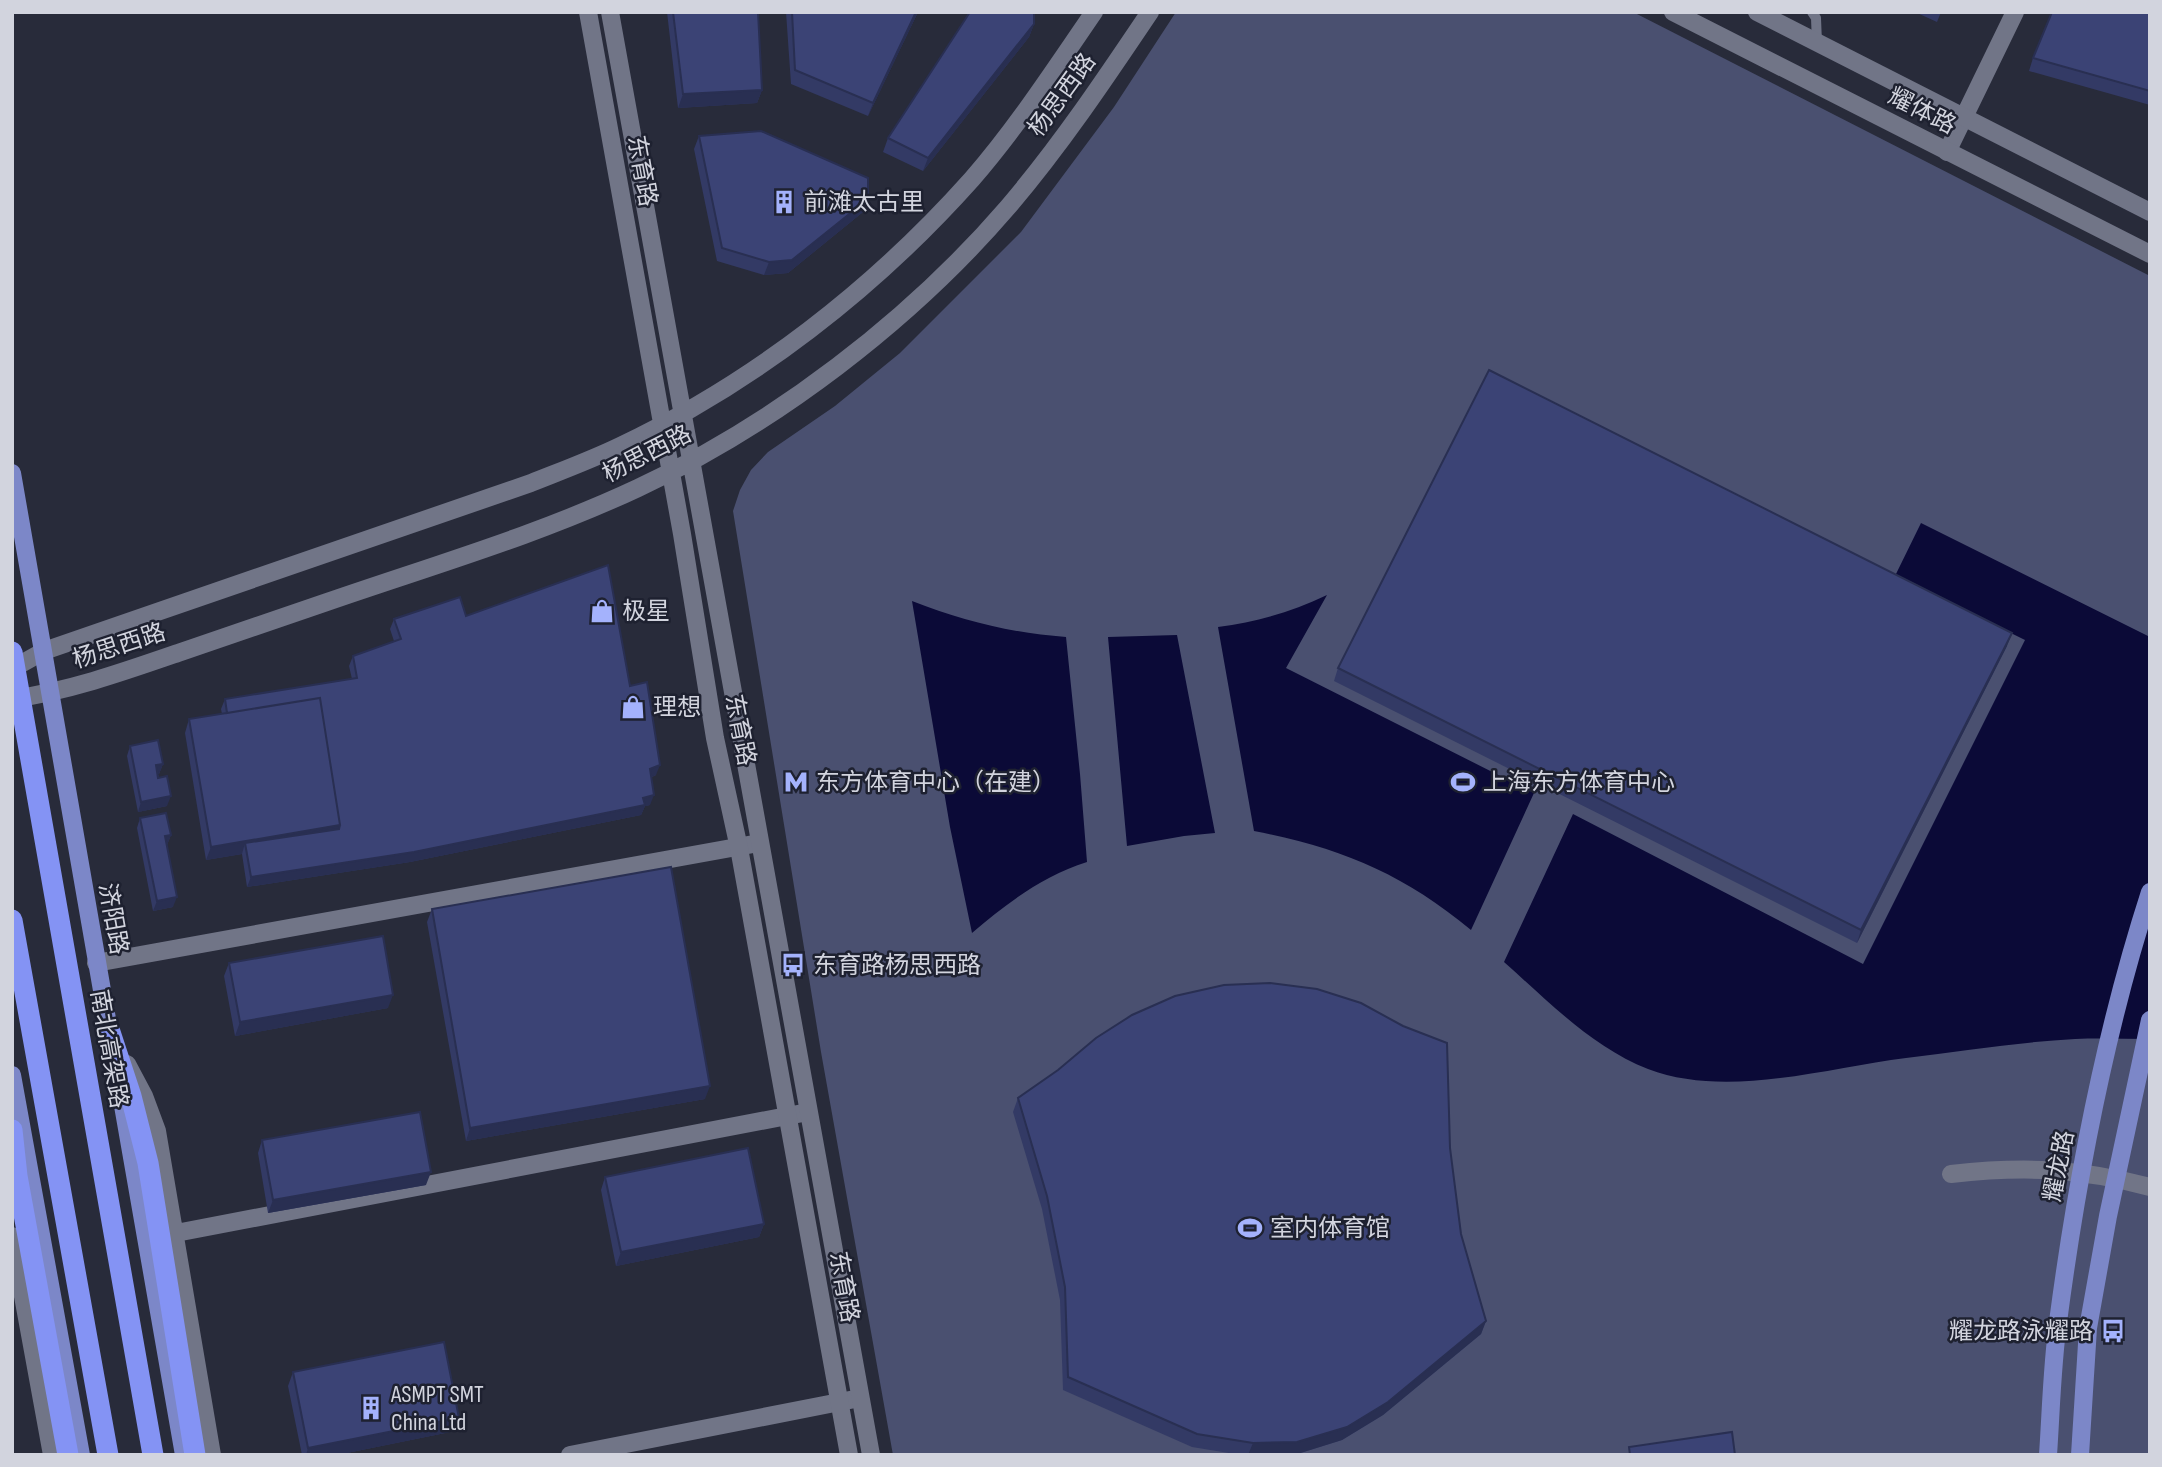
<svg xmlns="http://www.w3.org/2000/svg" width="2162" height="1467" font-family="'Sofia Sans Condensed','Noto Sans SC',sans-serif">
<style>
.pitch{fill:#4a5070}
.water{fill:#0b0a37}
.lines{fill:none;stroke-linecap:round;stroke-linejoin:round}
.lane{stroke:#717587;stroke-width:10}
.street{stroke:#717587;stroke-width:18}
.secondary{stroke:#717587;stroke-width:18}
.primary{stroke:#7c87c8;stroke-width:18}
.highway{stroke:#8493f4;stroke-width:21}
.wall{fill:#333a65}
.shaded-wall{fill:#292f52}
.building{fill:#3b4375;stroke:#292f52;stroke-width:2}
.labels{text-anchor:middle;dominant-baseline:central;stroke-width:5;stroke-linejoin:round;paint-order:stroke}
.street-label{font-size:24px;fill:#d2d4de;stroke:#1e2130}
.poi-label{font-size:24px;fill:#d2d4de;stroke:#1e2130;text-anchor:start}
</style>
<rect width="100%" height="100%" fill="#282b3a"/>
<!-- pitch -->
<path class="pitch" d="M1176 12H1633L2150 276V1455H893L821 1052 733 511 740 490 751 470 768 452 835 406 900 353 1021 232 1114 107Z"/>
<!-- water -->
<path class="water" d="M1921 523 2150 637V1039C2125 1039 2100 1038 2075 1039 2019 1042 1962 1051 1906 1058 1826 1068 1727 1099 1648 1069 1592 1047 1548 1001 1504 962L1573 814 1863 964 2025 640 1895 576Z
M1327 595 1286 668 1534 793 1471 930C1402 873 1341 848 1254 831L1218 627C1257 622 1291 612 1327 595Z
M912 601C963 621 1012 633 1066 637L1080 774 1087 862C1043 876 1007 903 972 933L950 827Z
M1177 635 1215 833 1184 836 1127 846 1108 637Z"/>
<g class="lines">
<!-- lane -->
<path class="lane" d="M1812 12 1816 18 1817 43"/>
<!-- street -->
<path class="street" d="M1947 152 2015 12
M96 963 759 843
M127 1064 144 1096 157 1131 212 1455
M1951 1174C2023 1166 2079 1168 2150 1187
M176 1233 808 1112
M12 1236 52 1455
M570 1455 860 1398"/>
<!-- secondary -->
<path class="secondary" d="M588 12 682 534 715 738 739 848 849 1455
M610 12 871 1455
M1673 12 2150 254
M1757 12 2150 212
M12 669 44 651 531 483C561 471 591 460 620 446 753 383 874 289 972 179 1017 127 1055 69 1094 12
M12 699C69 691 123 672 178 653 228 636 278 619 327 602 431 566 538 535 638 488 775 424 910 321 1008 207 1060 146 1105 79 1150 12"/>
<!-- primary -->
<path class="primary" d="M12 473 111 1042
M12 1075 81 1455
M122 1100 184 1455
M2048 1455C2051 1411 2052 1366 2058 1322 2077 1177 2105 1031 2150 892
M2080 1455 2088 1328 2108 1216 2150 1020"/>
<!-- highway -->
<path class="highway" d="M12 652 153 1455
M12 920 108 1455
M109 1029 131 1096 148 1163 195 1455
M12 1130 17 1176 68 1455"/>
</g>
<!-- wall -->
<path class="wall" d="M667 12H758L762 90 757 103 678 108Z
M786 12H918L868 116 791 84Z
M1915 12H1941L1937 22Z
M2150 12V105L2029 71 2033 58Z
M1034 24 1029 37 923 171 883 152 888 138Z
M699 136 868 199 863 212 788 273 764 275 717 261 694 149Z
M466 616 630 686 656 775 652 777 650 805 645 806 641 815 410 862 247 887 242 854 206 860 185 733 189 719 222 714 221 709 225 699 352 679 349 666 353 656 394 641 390 629 394 619Z
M2007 646 1857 943 1334 681 1338 668Z
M130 746 163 764 159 774H158L167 806 138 812 127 756Z
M140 818 171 835 167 845 173 907 153 911 137 828Z
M432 909 705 1099 466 1141 427 922Z
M229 963 388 1008 235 1036 224 976Z
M1018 1098 1450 1148 1461 1234 1486 1321 1481 1334 1383 1415 1342 1440 1294 1455H1241L1192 1447 1063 1390 1060 1300 1042 1209 1013 1112Z
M262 1140 426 1185 268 1213 258 1153Z
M605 1177 764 1224 759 1237 616 1266 601 1190Z
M293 1372 459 1418 455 1431 337 1455H302L288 1386Z"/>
<!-- shaded-wall -->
<path class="shaded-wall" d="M916 12H918L868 116 873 103Z
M1034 24 1029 37 923 171 928 158Z
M762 90 757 103 678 108 683 94Z
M868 199 863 212 788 273 764 275 769 262Z
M2012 633 2007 646 1857 943 1861 930Z
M163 764 159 774 153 775 156 765Z
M660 765 656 775 647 779 650 769Z
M654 795 650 805 645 806 641 815 410 862 247 887 251 877Z
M171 796 167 806 138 812 141 802Z
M340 825 336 838 245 843 242 854 206 860 211 847Z
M171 835 167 845 161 846 165 836Z
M177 897 173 907 153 911 157 901Z
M393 995 388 1008 235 1036 240 1022Z
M710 1086 705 1099 466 1141 470 1128Z
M431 1172 426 1185 268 1213 273 1200Z
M764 1224 759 1237 616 1266 621 1252Z
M1486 1321 1481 1334 1383 1415 1342 1440 1294 1455H1248L1253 1443Z
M459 1418 455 1431 337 1455H306L308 1448Z"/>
<!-- building -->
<path class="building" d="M673 12H758L762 90 683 94Z
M792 12H916L873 103 795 70Z
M970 12H1034V24L928 158 888 138Z
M2052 12H2150V91L2033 58Z
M761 131 868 178V199L792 260 769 262 722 248 699 136Z
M1489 370 2012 633 1861 930 1338 668Z
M608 565 630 686 647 682 660 765 650 769 654 795 643 798 645 805 414 852 251 877 245 843 339 829 340 825 320 698 227 713 225 699 357 678 353 656 401 639 394 619 460 597 466 616Z
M320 698 340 825 211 847 189 719Z
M158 740 163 764 156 765 158 778 167 776 171 796 141 802 130 746Z
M166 813 171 835 165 836 177 897 157 901 140 818Z
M671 867 710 1086 470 1128 432 909Z
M383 936 393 995 240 1022 229 963Z
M1270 983 1317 989 1361 1003 1403 1026 1447 1043 1450 1148 1461 1234 1486 1321 1388 1402 1347 1427 1297 1442 1253 1443 1197 1434 1068 1377 1065 1287 1047 1196 1018 1098 1058 1070 1096 1038 1132 1015 1175 996 1224 985Z
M420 1112 431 1172 273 1200 262 1140Z
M748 1148 764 1224 621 1252 605 1177Z
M444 1342 459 1418 308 1448 293 1372Z
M1732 1432 1735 1455H1630L1629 1447Z"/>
<!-- icons -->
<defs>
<g id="building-bare" transform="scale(1.89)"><path d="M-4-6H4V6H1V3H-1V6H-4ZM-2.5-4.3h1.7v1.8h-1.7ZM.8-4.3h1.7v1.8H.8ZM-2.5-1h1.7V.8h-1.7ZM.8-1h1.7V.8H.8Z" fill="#a4b2fc" stroke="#1e2130" stroke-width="2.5" paint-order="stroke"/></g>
<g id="shop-bare" transform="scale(1.89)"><path d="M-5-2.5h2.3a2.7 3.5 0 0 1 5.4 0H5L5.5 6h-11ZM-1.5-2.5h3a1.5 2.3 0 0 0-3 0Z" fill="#a4b2fc" stroke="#1e2130" stroke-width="2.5" paint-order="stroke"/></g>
<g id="metro-bare" transform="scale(1.89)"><path d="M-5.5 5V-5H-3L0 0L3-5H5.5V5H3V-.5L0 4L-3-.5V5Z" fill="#a4b2fc" stroke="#1e2130" stroke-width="2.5" paint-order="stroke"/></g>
<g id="stadium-bare" transform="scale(1.89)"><path d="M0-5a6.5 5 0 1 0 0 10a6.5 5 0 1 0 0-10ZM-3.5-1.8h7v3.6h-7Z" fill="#a4b2fc" stroke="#1e2130" stroke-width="2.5" paint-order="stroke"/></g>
<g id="bus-bare" transform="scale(1.89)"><path d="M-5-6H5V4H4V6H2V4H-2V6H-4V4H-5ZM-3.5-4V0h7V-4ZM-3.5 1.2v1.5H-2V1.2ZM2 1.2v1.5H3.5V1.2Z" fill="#a4b2fc" stroke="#1e2130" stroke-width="2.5" paint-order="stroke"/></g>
</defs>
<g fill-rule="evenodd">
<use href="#building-bare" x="784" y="202"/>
<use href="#shop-bare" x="602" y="611"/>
<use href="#shop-bare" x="633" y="707"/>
<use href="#metro-bare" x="796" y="782"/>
<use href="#stadium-bare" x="1463" y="782"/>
<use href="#bus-bare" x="793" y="965"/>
<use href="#stadium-bare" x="1250" y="1228"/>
<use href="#bus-bare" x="2113" y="1331"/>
<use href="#building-bare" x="371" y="1408"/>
</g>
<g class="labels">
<!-- street labels -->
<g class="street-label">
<text transform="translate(1062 95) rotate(-54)">杨思西路</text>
<text transform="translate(1922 111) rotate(27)">耀体路</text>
<text transform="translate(642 171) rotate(80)">东育路</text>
<text transform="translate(647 454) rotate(-27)">杨思西路</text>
<text transform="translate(119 646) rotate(-18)">杨思西路</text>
<text transform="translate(740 730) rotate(79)">东育路</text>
<text transform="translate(113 919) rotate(80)">济阳路</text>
<text transform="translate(109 1049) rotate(80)">南北高架路</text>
<text transform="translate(2059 1166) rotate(-79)">耀龙路</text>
<text transform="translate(844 1287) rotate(80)">东育路</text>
</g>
<!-- poi labels -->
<g class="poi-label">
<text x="804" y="202">前滩太古里</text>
<text x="622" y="611">极星</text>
<text x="653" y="707">理想</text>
<text x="816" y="782">东方体育中心（在建）</text>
<text x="1483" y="782">上海东方体育中心</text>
<text x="813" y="965">东育路杨思西路</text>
<text x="1270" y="1228">室内体育馆</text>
<text x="2093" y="1331" text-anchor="end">耀龙路泳耀路</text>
<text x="391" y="1394">ASMPT SMT<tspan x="391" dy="28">China Ltd</tspan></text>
</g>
</g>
<!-- border -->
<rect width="2162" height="1467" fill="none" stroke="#d2d4de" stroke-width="28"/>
</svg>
